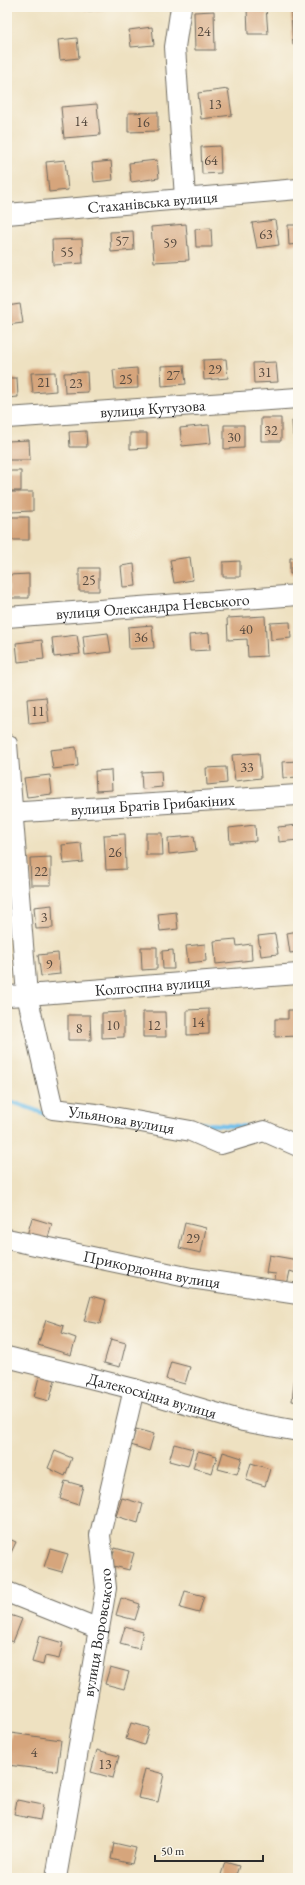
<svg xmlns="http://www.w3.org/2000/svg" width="305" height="1885" font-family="'EB Garamond',serif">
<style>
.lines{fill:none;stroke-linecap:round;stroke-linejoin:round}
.stream{stroke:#71c0ec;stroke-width:4.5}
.building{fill:#d6a57b}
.minor-casing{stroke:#6f6b60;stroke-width:22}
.minor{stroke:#fff;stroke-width:20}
.labels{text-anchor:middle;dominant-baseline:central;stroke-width:3.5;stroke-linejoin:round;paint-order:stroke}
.number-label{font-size:14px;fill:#564a3f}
.street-label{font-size:16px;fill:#2b2b2b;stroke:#fbf7ec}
</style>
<rect width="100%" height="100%" fill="#fbf7ec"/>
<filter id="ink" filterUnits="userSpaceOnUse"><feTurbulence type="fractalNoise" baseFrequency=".025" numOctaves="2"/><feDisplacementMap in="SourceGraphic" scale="8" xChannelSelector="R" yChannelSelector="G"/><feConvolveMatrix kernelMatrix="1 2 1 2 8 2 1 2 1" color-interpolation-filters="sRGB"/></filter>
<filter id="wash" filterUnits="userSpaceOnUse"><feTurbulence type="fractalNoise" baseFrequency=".012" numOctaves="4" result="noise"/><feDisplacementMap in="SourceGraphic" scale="16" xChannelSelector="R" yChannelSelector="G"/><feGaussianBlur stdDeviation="0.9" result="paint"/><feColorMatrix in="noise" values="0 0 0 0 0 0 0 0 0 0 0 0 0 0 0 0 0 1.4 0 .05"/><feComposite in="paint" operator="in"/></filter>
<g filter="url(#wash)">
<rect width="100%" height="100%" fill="#eee1c1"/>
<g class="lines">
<!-- stream -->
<path class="stream" d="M7 1100 51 1116
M193 1123 250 1127"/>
</g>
<g id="blocks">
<!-- building -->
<path class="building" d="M85 7H104V10L85 11Z
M266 7 268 34H248L247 8Z
M214 11 215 50H195L194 12Z
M291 13H298V45H293Z
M152 27 154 45 131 47 129 30Z
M77 38 79 58 60 60 58 40Z
M228 89 232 115 201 119 198 93Z
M97 104 100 135 64 138 61 107Z
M158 112V131L128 132V113Z
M220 146 221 173 202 174 201 147Z
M65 160 68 190 49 192 46 162Z
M157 160 159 178 131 182 129 163Z
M111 161 113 180 94 182 92 163Z
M275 220 279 245 257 248 252 223Z
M186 224 189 260 154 262 151 227Z
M288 225H298V244L289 245Z
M211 228 212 247H196L195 229Z
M133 231 134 250 111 252 110 232Z
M82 239 83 263 53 265 52 240Z
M20 304 23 323 7 325V306Z
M226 359 228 378 204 380 203 360Z
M276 362 278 382 254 383 253 363Z
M184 365 186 384 162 386 161 366Z
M137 368 138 388 115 389 113 370Z
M55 372 56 391 33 393 31 373Z
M87 372 88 392 65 393 64 373Z
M7 378H17L18 397 7 398Z
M261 418H281V441H261Z
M292 421H298V436H293Z
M209 425 211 443 182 446 180 428Z
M224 425H244V448L224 449Z
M86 431 87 447H70L69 432Z
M130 433H147V448L130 449Z
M29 440 30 460H7V441Z
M7 471H21V491H7Z
M10 492H33V511L10 512Z
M9 517H29V540H9Z
M190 557 193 580 174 583 170 560Z
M290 558H298V573L290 574Z
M240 561V577H223V562Z
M134 564 136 586 123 587 121 566Z
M79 568H99V591H79Z
M29 574V598H9V575Z
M265 616 267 656 248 657 247 639 228 640 227 618Z
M290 622 291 638 271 640 270 623Z
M152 625 154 648 129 649 128 627Z
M108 633 111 652 85 655 83 636Z
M209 633 210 650 190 651 189 635Z
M77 635 80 654 54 657 52 638Z
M42 640 44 659 18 662 16 643Z
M46 697 49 722 29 724 27 699Z
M76 747 78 766 53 769 50 750Z
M259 753 261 778 235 781 232 755Z
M298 761V777L283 778 282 762Z
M226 767 227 783 207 785 206 768Z
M111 770 112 790 96 791 95 771Z
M161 771 162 787 142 789 141 772Z
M50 775 52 794 27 797 24 778Z
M255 825 256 841 230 843 229 828Z
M298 825V840L279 842 278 827Z
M146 833H162L163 855H146Z
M125 834 126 869 106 870 104 835Z
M194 836 196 851 169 854 168 838Z
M81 843 83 862 64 864 62 845Z
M51 857V885H31L30 858Z
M52 905 53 928 36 929 34 907Z
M176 912 178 929 160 931 158 914Z
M298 931V952L290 953 287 933Z
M275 934 278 954 261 956 258 936Z
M236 939 237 946 251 944 252 960 216 964 214 941Z
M205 944 206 961 188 963 186 946Z
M141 947H157V969L142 970Z
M173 950 174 969H163L162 951Z
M58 953 60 974 41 976 38 955Z
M209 1009V1034L187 1035V1010Z
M288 1010H298V1036L275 1037V1019H288Z
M124 1012V1037L102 1038V1013Z
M143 1012H165L166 1037H143Z
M68 1015H90L91 1040H68Z
M32 1218 52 1224 47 1241 27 1235Z
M185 1223 206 1228 201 1253 179 1248Z
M269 1255 298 1260 296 1273 290 1271 287 1285 274 1283 276 1274 266 1273Z
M91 1296 106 1300 100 1324 84 1321Z
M46 1320 64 1326 62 1333 76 1338 71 1355 38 1345Z
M111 1339 126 1343 120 1367 104 1363Z
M171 1362 190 1367 185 1384 166 1379Z
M40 1373 56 1377 49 1401 34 1397Z
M295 1375 298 1376V1402L292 1401Z
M7 1397 10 1398 8 1410H7Z
M136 1429 154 1434 149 1451 131 1445Z
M174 1444 193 1449 188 1466 169 1461Z
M55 1451 72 1458 65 1476 48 1468Z
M198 1451 217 1456 212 1473 193 1468Z
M223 1452 242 1458 237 1474 218 1469Z
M251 1463 270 1469 265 1486 246 1480Z
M65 1481 83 1486 78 1505 60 1499Z
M122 1498 143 1504 138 1523 116 1516Z
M7 1538 16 1542 8 1559H7Z
M115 1548 134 1553 129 1570 110 1565Z
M50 1549 68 1554 62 1572 44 1567Z
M185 1591 204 1596 199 1613 180 1608Z
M121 1598 140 1604 135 1620 116 1615Z
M7 1614 22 1619 13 1642 7 1640Z
M125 1627 143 1632 139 1649 120 1644Z
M39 1636 63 1643 59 1659 45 1656 43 1665 32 1662Z
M110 1667 129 1672 124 1689 105 1684Z
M131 1723 149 1728 144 1745 126 1739Z
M11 1733 61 1740 57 1771 7 1765Z
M97 1750 119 1756 113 1778 91 1772Z
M145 1769 164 1774 158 1802 138 1798Z
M17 1800 43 1805 40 1820 14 1815Z
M114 1843 136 1848 132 1864 111 1859Z
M225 1862 239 1866 235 1878H220Z"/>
</g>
</g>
<g filter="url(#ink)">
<use href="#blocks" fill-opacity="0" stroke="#6f6b60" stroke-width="1"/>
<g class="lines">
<!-- minor casing -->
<g class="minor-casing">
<g id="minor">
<path d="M181 7 175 47 185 198"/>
<path id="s1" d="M7 214 298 189"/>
<path id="s2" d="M7 418 298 398"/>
<path id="s3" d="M7 617 298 595"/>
<path id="s4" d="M7 744 27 995 53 1109 96 1114 191 1131 221 1144 264 1131 298 1146"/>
<path id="s5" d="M7 813 298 795"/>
<path id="s6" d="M7 996 27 995 298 974"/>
<path id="s7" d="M7 1239 191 1278 298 1294"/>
<path id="s8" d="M7 1357 134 1389 243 1421 298 1431"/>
<path d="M7 1592 99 1629"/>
<path id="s9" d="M56 1878 106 1588 100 1535 134 1389"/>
</g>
</g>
<!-- minor -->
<use href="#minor" class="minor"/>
</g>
</g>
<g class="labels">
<!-- number labels -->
<g class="number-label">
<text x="204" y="31">24</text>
<text x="215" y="104">13</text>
<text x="81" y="121">14</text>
<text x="143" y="122">16</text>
<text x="211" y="160">64</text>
<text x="266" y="234">63</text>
<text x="122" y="241">57</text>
<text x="170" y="243">59</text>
<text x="67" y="252">55</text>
<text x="215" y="369">29</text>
<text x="265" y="372">31</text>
<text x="173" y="375">27</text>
<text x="126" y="379">25</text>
<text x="44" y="382">21</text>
<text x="76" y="383">23</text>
<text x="271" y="430">32</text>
<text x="234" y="437">30</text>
<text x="89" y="580">25</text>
<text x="246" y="629">40</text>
<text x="141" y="637">36</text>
<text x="38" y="711">11</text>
<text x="247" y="767">33</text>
<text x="115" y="852">26</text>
<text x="41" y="871">22</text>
<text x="44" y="917">3</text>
<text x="49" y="964">9</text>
<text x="198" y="1022">14</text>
<text x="113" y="1025">10</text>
<text x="154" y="1025">12</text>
<text x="79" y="1028">8</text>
<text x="193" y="1238">29</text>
<text x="34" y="1752">4</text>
<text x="105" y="1764">13</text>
</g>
<!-- street labels -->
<g class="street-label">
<text stroke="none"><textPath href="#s1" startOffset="146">Стаханівська вулиця</textPath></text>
<text stroke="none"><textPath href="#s2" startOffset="146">вулиця Кутузова</textPath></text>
<text stroke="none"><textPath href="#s3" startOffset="146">вулиця Олександра Невського</textPath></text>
<text stroke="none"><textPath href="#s5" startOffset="146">вулиця Братів Грибакіних</textPath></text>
<text stroke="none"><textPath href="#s6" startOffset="146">Колгоспна вулиця</textPath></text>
<text stroke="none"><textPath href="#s4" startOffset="438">Ульянова вулиця</textPath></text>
<text stroke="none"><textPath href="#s7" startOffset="148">Прикордонна вулиця</textPath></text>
<text stroke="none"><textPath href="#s8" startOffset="150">Далекосхідна вулиця</textPath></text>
<text stroke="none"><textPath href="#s9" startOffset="249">вулиця Воровського</textPath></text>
</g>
</g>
<!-- margin -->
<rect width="305" height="1885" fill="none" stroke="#fbf7ec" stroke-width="24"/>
<!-- scale -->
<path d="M155 1855v6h108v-6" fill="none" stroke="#2b2b2b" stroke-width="2"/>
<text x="161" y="1855" font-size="12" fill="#2b2b2b" stroke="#fbf7ec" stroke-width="3" paint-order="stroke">50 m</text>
</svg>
